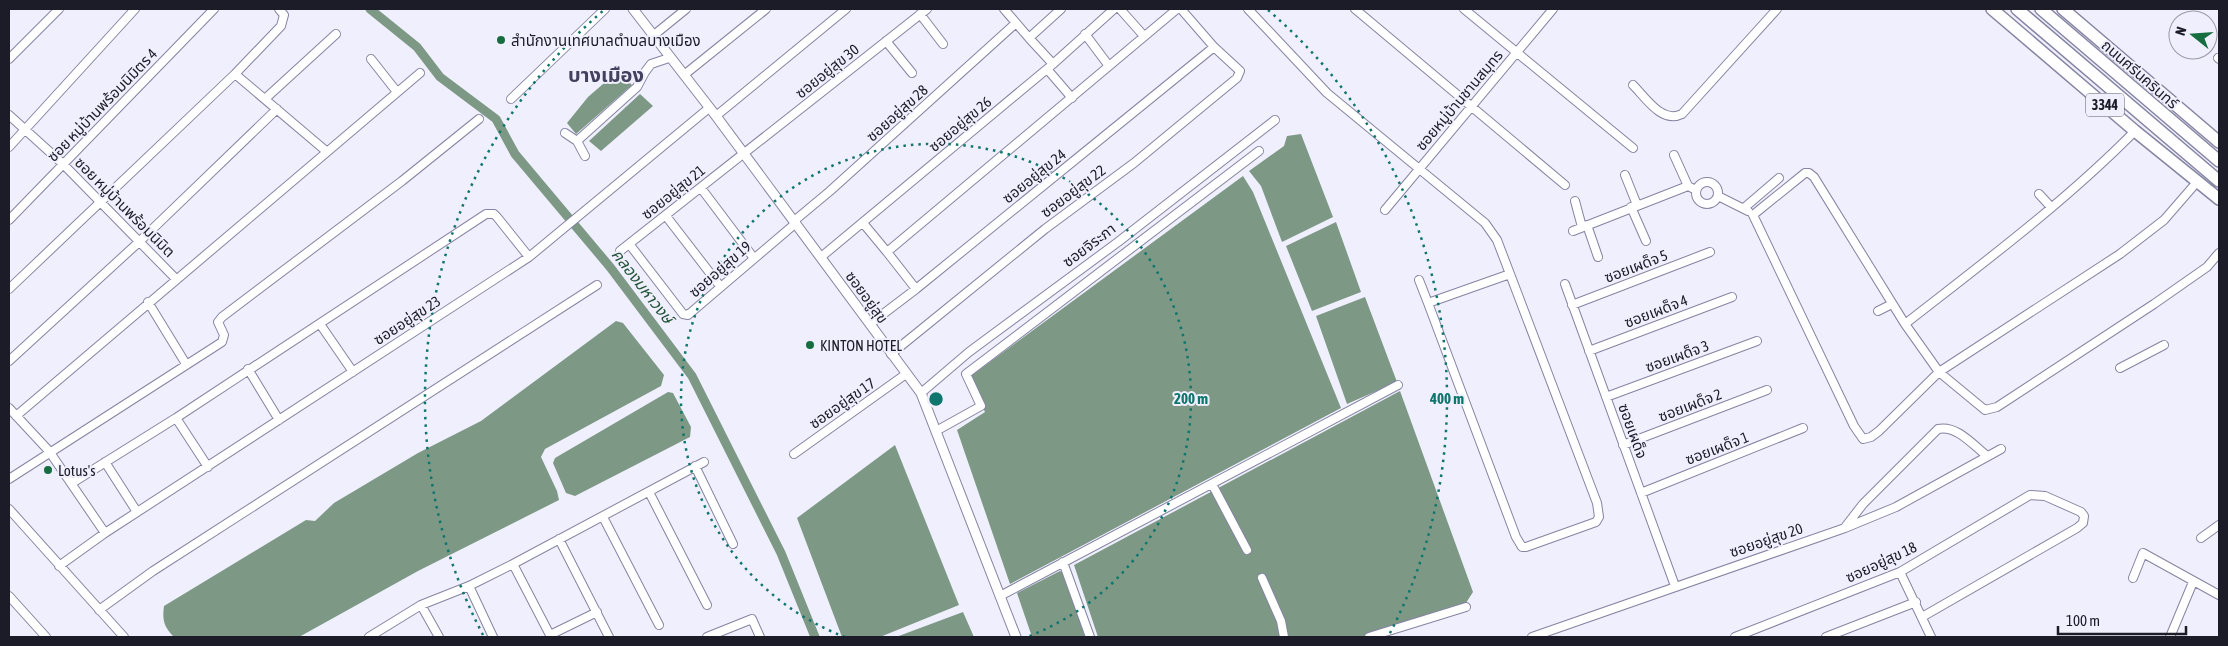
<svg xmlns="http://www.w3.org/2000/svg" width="2228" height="646" font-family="'Asap Condensed','Noto Sans Thai',sans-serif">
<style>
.water{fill:#7d9986}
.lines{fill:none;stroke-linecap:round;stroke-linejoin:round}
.canal{stroke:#7d9986;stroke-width:9}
.minor-casing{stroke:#8584a3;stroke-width:10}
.tertiary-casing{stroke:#8584a3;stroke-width:11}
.primary-casing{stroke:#8584a3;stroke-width:14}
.minor{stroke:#fff;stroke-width:8}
.tertiary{stroke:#fff;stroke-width:9}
.primary{stroke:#fff;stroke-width:11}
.ring{fill:none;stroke:#0f766e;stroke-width:2.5;stroke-dasharray:2.5 5}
.poi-dot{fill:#166e40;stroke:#efeffd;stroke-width:2}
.labels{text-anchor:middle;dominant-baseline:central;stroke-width:4;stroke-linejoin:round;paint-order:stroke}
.shield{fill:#efeffd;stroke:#5b5b68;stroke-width:1}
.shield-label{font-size:14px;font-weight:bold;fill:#1c1c28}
.poi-label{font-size:15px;fill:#1c1c28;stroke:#efeffd;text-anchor:start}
.street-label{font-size:15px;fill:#1c1c28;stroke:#efeffd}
.water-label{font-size:16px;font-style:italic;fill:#245538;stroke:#efeffd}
.district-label{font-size:20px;font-weight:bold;fill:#43415d;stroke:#efeffd}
.centre{fill:#0f766e;stroke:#efeffd;stroke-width:2.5}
.ring-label{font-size:15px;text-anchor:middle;font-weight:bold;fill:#0f766e;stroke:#efeffd;stroke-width:4;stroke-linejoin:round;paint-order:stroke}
</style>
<rect width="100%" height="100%" fill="#efeffd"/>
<!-- water -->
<path class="water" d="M618 71 632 85 576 134 567 123 588 97Z
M640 94 653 106 601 151 589 141Z
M1301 134 1333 217 1282 242 1261 186 1249 171 1284 146 1287 136Z
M1243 176 1253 192 1341 408 1010 584 957 430 985 412 968 378Z
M1336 222 1361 292 1312 311 1286 246Z
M1365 297 1397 382 1347 404 1316 316Z
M616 321 623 323 664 375 661 386 545 449 541 457 557 491 559 500 418 571 299 637H174C164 627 162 620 164 606L306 520 315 521 334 503 418 453 481 421Z
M1400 391 1473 592 1466 603 1364 637H1098L1074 565Z
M668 392 673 393 691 427 690 437 575 496 566 493 553 463 555 458Z
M895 445 959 605 880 637H842L797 518Z
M1060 571 1065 574 1085 637H1032L1017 593Z
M963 612 974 637H896Z"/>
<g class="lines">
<!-- canal -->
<path class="canal" d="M370 9 417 47 440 77 496 119 515 154 610 267 692 376 781 553 815 637"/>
<!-- minor casing -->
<g class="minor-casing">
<path id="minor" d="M1004 9 1029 38 1061 9
M1120 9 1144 36
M1248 9 1327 93 1485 223 1497 240 1510 274 1597 503 1599 517 1596 522 1526 547H1522L1516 537 1428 303 1510 274
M1355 9 1565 185
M1464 9 1633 148
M920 14 943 44
M1085 34 1109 66
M654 35 686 9
M1029 38 1053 64
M886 41 912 73
M2218 58 2219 59
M9 59 59 9
M371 59 397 92
M1047 69 1072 98
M235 74 326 151
M684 75 766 9
M1633 85C1646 98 1662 124 1682 114L1777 9
M266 98 336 34
M511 99 605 9
M9 115 63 164 176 279
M716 116 846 9
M565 133 577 141 585 156
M577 141 637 87 645 72 651 64 669 58
M9 147 135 9
M1674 155 1688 186
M1625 175 1637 205
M1696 193a11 11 0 1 1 22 0a11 11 0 1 1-22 0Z
M2197 182 2164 220 2120 254 1939 372 1879 431 1871 437 1863 439 1854 426 1753 215 1805 173H1809L1814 177 1905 324 1939 372 1985 410 1997 407 2154 304 2207 267 2219 253
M701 188 753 257
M2039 194 2051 207
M1718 196 1748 211
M1575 201 1582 227
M1631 207 1646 241
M1744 208 1779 178
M1385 210 1553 9
M666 216 720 286
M9 220 214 9
M794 221 830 191 1016 23
M863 223 887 252 1177 9
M1587 225 1598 257
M1573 231 1688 186 1696 190
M630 245 683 314 688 315 796 223
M620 251 927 9
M887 252 916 289
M821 257 1053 64 1114 9
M1419 280 1428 303
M1565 284 1675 586
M9 289 235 74 281 26 284 15 279 9
M148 302 186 364
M1572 305 1710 252
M1878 311 1892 304
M320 324 353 372
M870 324 916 289 1214 47
M1905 324C1983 263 2065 202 2135 131
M1589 351 1732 297
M891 354 1045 229 1134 163 1237 78 1240 71 1214 47 1181 9
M9 361 140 241 277 109
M2120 368 2164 345
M248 369 279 420
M921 393 969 352 1118 242 1275 120
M1606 397 1757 341
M9 408 49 451 105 533
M16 416 420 73
M176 418 208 467
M936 431 981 406 966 374 1259 151
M1623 445 1767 390
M794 454 906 374
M105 462 137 512
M695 466 733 544
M9 479 222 342 224 335 218 322 222 317 402 181 479 119
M72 483 176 418 486 214H494L497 217 529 257
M1212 484 1247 550
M649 492 707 605
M1641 493 1803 428
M9 509 124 637
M603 517 659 625
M1846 526 1863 504 1938 429C1957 425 1973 445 1987 456
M2201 538 2219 525
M559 539 609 637
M1063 562 1090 637
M513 564 551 637
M59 566 105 533 529 257 709 108
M1900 572 1931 637
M1262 578 1281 621 1284 637
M2133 578 2143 553 2219 595
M469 586 493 637
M9 596 46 637
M1000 596 1398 385
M421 605 439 637
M99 610 153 571 597 285
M550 635 597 612
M369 637 421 605 469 586 513 564 704 462
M707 637 752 619 760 637
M1369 637 1466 607
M1532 637 1845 528 1896 507 2001 449
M1735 637 1900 572 2030 495 2045 496 2081 512 2084 516 2083 523 2077 528 1922 617
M1826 637 1916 602
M2170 637 2193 582"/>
</g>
<!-- tertiary casing -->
<g class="tertiary-casing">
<path id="tertiary" d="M633 9 716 116 921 393 1016 637"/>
</g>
<!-- primary casing -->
<g class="primary-casing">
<path id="primary" d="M1992 9 2135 131 2219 199
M2017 9 2219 181
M2041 9 2219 161
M2063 9 2219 142"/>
</g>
<!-- minor -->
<use href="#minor" class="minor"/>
<!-- tertiary -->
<use href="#tertiary" class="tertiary"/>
<!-- primary -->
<use href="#primary" class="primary"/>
</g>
<!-- distance rings -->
<g class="ring">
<path d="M845 637A255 255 0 1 1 1027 637"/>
<path d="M483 635A511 511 0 0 1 604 10M1268 10A511 511 0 0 1 1389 635"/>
</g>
<!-- markers -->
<g class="poi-dot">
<circle cx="501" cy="40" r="5"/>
<circle cx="810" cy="345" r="5"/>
<circle cx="48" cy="470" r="5"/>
</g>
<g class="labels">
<!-- shield labels -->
<rect class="shield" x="2086" y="93.5" width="38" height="23" rx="4"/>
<g class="shield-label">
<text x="2105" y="105">3344</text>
</g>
<!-- poi labels -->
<g class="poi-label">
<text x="511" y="40">สำนักงานเทศบาลตำบลบางเมือง</text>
<text x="820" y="345">KINTON HOTEL</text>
<text x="58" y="470">Lotus's</text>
</g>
<!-- street labels -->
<g class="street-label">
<text transform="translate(827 71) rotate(-39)">ซอยอยู่สุข 30</text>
<text transform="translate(2140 74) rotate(41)">ถนนศรีนครินทร์</text>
<text transform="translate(1459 100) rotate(-50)">ซอยหมู่บ้านชานสมุทร</text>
<text transform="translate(102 105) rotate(-46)">ซอย หมู่บ้านพร้อมนิมิตร 4</text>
<text transform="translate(897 113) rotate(-42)">ซอยอยู่สุข 28</text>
<text transform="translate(960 124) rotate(-40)">ซอยอยู่สุข 26</text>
<text transform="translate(1034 176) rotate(-39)">ซอยอยู่สุข 24</text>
<text transform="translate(1073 191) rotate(-37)">ซอยอยู่สุข 22</text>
<text transform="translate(673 192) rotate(-39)">ซอยอยู่สุข 21</text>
<text transform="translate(125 207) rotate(45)">ซอย หมู่บ้านพร้อมนิมิต</text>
<text transform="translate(1089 245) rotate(-37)">ซอยจิระภา</text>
<text transform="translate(1636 266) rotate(-21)">ซอยเผด็จ 5</text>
<text transform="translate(720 269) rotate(-41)">ซอยอยู่สุข 19</text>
<text transform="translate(867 297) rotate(54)">ซอยอยู่สุข</text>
<text transform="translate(1656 311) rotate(-21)">ซอยเผด็จ 4</text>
<text transform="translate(407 320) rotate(-33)">ซอยอยู่สุข 23</text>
<text transform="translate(1677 356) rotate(-20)">ซอยเผด็จ 3</text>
<text transform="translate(842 403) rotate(-35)">ซอยอยู่สุข 17</text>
<text transform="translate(1690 405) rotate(-21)">ซอยเผด็จ 2</text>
<text transform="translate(1633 431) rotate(70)">ซอยเผด็จ</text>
<text transform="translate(1717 448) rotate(-21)">ซอยเผด็จ 1</text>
<text transform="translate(1766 540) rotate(-19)">ซอยอยู่สุข 20</text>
<text transform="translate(1881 562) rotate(-25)">ซอยอยู่สุข 18</text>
</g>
<!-- water labels -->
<g class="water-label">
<text transform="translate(643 286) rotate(52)">คลองมหาวงษ์</text>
</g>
<!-- district labels -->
<g class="district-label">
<text x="606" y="74">บางเมือง</text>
</g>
</g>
<circle cx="936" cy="399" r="8" class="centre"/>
<g class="ring-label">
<text x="1191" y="404">200 m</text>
<text x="1447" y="404">400 m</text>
</g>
<!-- border -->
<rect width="2228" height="646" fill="none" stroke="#1c1c28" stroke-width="20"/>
<!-- north arrow -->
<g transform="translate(2193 35) rotate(287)"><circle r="24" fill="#efeffd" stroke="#9b9ba8"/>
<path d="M0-4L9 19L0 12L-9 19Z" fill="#166e40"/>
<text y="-8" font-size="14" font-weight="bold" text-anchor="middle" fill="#1c1c28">N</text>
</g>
<!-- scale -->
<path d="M2058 626v8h128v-8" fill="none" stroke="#1c1c28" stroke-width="2.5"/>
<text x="2066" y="626" font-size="15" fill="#1c1c28" stroke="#efeffd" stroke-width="4" paint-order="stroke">100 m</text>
</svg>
